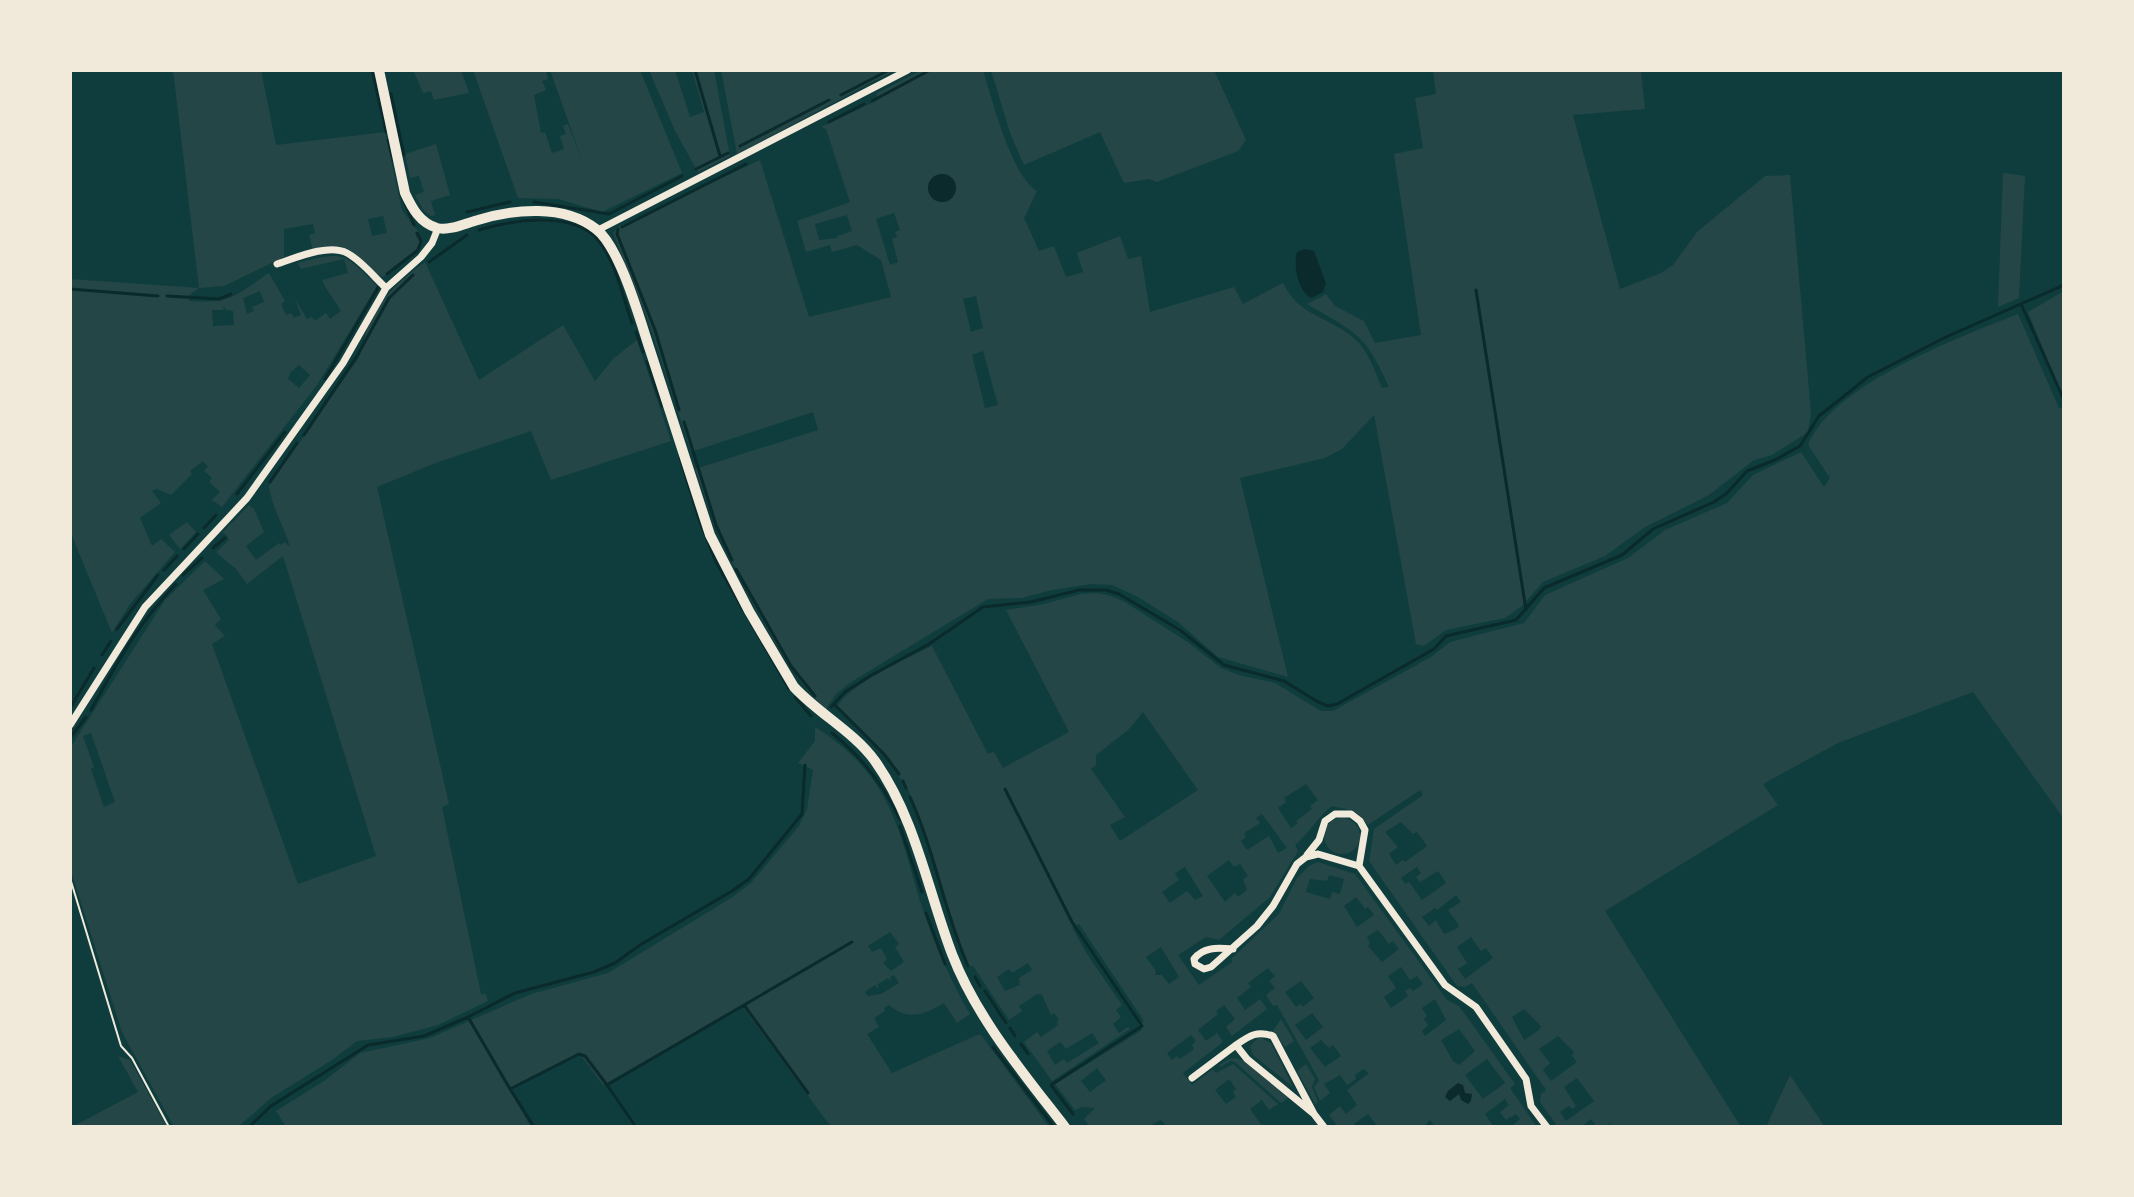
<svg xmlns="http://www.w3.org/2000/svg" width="2134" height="1197" font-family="'Titillium Web',sans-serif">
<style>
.green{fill:#244646;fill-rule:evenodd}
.water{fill:#0a2a2b}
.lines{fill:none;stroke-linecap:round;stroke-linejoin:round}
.stream{stroke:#0a2a2b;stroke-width:3}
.path{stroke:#f1e9da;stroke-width:2}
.minor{stroke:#f1e9da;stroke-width:7}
.secondary{stroke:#f1e9da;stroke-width:10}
</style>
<rect width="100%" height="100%" fill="#0f3d3e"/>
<!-- green -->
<path class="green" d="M173 70H261L276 145 385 132 402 210 418 231 421 244 408 259 383 277C351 259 357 237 313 250L309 235 315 233 313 224 284 229V257L224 286 199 288 188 296 189 301C231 304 236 295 269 273L285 301 281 304 286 315 291 313 294 318 301 315 295 299 307 319 312 317 315 321 326 313 330 319 341 311C335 300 327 292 322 280L348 273 344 259 301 269 297 263C345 251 343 252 377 286L317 385 222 507 212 500 220 492 209 482 212 478 204 471 208 467 203 461 190 471 192 474 171 495 157 489 152 491 161 503 140 518 152 546 161 539 175 552 130 604 112 633 70 531V279L199 288ZM383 216 387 233 372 236 368 219ZM260 291 264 302 252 307 254 311 247 314 243 298ZM224 307 226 310 233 311 234 325 213 326 212 310H223ZM299 365 310 375 299 388 288 379 290 373Z
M413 70H461L469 93 434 100 431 91 423 93Z
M473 70H546L548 79 542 81 546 90 534 95 541 133 545 132 552 153 564 149 560 136 566 134 563 126 568 124 583 163 550 70H640L682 173 602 212 558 199 518 198Z
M649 70H675L690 117 704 112 692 70H714L730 156 698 172 675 131Z
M721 70H895L737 154Z
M922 70H983C992 99 1011 175 1037 191L1024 218 1039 251 1054 246 1066 277 1083 272 1077 253 1120 236 1128 259 1141 256 1150 312 1234 287 1243 304 1283 283C1300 319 1335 317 1360 344 1370 356 1376 374 1382 388L1389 387C1365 333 1356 333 1307 304L1326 294 1335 306 1364 321 1375 343 1421 335 1394 154 1423 148 1415 98 1436 94 1433 70H1641L1645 109 1573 115 1620 289 1661 273 1673 265 1697 232 1765 176 1790 175 1811 413 1808 432 1772 455 1754 460 1709 495 1645 527 1605 556 1543 582 1522 606 1505 618 1446 630 1424 646 1416 644 1374 415 1342 449 1325 458 1240 478 1288 677 1218 657 1178 622 1138 597 1112 585 1091 584 1052 590 1022 598 988 599 851 682 836 694 826 709C799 684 782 655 764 623 734 570 715 527 695 469L818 430 813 412 691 452 649 323 613 233 618 227 760 160 809 317 891 297 881 260 857 245 832 252 830 245 806 252 797 221 850 202 826 129 821 127 878 100 876 94 879 92ZM894 213 900 230 895 232 897 237 892 239 898 262 890 265 876 219ZM847 215 852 231 837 236V238L819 240 815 224ZM976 296 983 328 971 332 963 299ZM983 351 998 405 985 408 972 355Z
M991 70H1214L1246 140 1238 151 1157 182 1149 179 1124 183 1100 132 1024 165 1010 133Z
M436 144 450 195 431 201 435 215 431 216 424 211 415 195 424 192 419 176 410 178 405 154Z
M2003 173 2025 176 2019 298 1998 307Z
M425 262 479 380 563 325 595 381 614 358 637 340 671 441 551 480 531 431 438 462 377 487 449 804 442 807 481 994H486L488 1001 438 1025 393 1037 357 1041 332 1060 271 1098 238 1127H174L122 1032 70 868V748L165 600 205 561 224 579 203 590 221 619 215 625 225 636 212 644 298 884 376 856 283 556 247 584 236 569 216 552 229 540 227 535 222 533 249 505 254 509 264 532 246 546 256 560 279 543 281 545 285 542 290 547C284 526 272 508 269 486L358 359C365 345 363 340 367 329 377 301 401 279 425 262ZM91 733 115 802 104 807 91 769 94 767 83 736Z
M2064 291V400L2028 312Z
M2018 314 2059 408 2064 407V819L1973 692 1838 743 1763 784 1778 805 1605 911 1741 1127H1612L1610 1124 1597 1127 1591 1119 1581 1127H1558L1540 1102 1541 1094 1546 1090 1472 983 1465 987 1457 986 1369 861 1374 829 1423 795 1420 790 1368 825 1354 811 1332 806C1316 818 1310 833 1295 845L1298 851 1270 897 1219 940 1206 937 1178 955 1199 985 1232 962 1231 959 1279 914 1297 878 1309 866 1318 862 1355 874 1447 1000 1459 1006 1515 1084 1510 1088 1537 1127H1511L1520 1119 1516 1114 1506 1120 1500 1112 1509 1105 1505 1099 1485 1114 1494 1127H1435L1430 1120 1423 1127H1378L1368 1114 1354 1124 1356 1127H1338L1329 1115 1340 1106 1346 1114 1357 1105 1347 1090 1369 1073 1363 1069 1355 1075 1356 1079 1347 1085 1340 1075 1324 1084 1330 1093 1320 1101 1314 1087 1319 1080 1277 1005 1273 1006 1266 995 1275 988 1269 981 1275 976 1268 968 1248 983 1251 987 1237 998 1245 1010 1260 999 1267 1009 1232 1036 1226 1027 1235 1019 1224 1005 1216 1011 1218 1014 1198 1030 1206 1041 1217 1033 1223 1042 1183 1073 1192 1085 1213 1069 1216 1073 1233 1064 1278 1104 1269 1110 1262 1100 1250 1109 1261 1124 1259 1127H1167L1161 1120 1148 1127H1090L1084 1119 1095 1108 1082 1107 1075 1110 1055 1084 1142 1030 1139 1024 1144 1021 1079 924 1072 927 1087 954 1122 1005 1116 1010 1121 1017 1113 1024 1119 1033 1128 1027 1130 1029 1052 1081 1024 1042 1037 1032 1041 1037 1058 1025 1057 1022 1059 1020 1054 1013 1051 1015 1042 995 1037 994 1019 1006 1022 1011 1009 1020 973 966 967 967 956 939 943 890 908 789 882 753 837 707C849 684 908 658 932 646L988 754 994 752 1003 768 1069 732 1006 610 1044 604 1080 594 1097 593 1111 596 1125 602 1189 643 1221 668 1239 675 1275 683 1321 711H1333L1431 657 1450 642 1524 623 1545 595 1628 558 1665 530 1727 503 1753 475 1801 452 1824 487 1830 478 1808 445C1833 384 1958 338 2018 314ZM1143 712 1198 790 1120 841 1110 825 1125 817 1091 769 1096 765V755L1128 730ZM1306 784 1318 800 1310 806 1312 809 1296 821 1298 823 1291 828 1278 808 1286 802 1284 798ZM1262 814 1287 848 1278 853 1269 836 1247 850 1241 841 1246 837 1244 833 1260 823 1256 818ZM1401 822 1413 834 1417 832 1427 846 1405 862 1403 860 1396 865 1389 854 1398 847 1385 832ZM1229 860 1234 867 1240 864 1248 876 1243 879 1247 890 1238 897 1235 893 1225 902 1207 876ZM1185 867 1203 896 1195 900 1187 891 1170 903 1162 892 1179 880 1175 873ZM1417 867 1421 873 1416 877 1420 882 1438 871 1446 883 1422 900 1409 882 1405 884 1401 878ZM1329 875 1344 879 1340 894 1332 892 1330 899 1306 892 1310 879 1327 881ZM1456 895 1461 902 1448 910 1458 924V928L1444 934 1436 920 1429 926 1422 917 1435 908 1437 910ZM1356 897 1365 909 1368 907 1374 915 1357 927 1344 906ZM1378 930 1389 944 1393 941 1399 949 1382 962 1368 946 1370 943 1367 937ZM1471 937 1481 951 1486 948 1493 958 1465 979 1458 969 1467 963 1457 947ZM1161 947 1179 977 1169 984 1162 975H1155L1156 971 1146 957ZM1028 963 1032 970 1019 978 1020 985 1005 991 997 977 1009 969 1012 973ZM1401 967 1410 980 1417 976 1423 984 1413 991 1410 988 1405 991 1408 996 1391 1008 1384 997 1396 988 1388 976ZM1301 981 1314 998 1303 1007 1301 1004 1296 1007 1285 992ZM1435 999 1446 1020 1425 1036 1422 1031 1428 1025 1424 1019 1427 1016 1422 1008ZM1524 1009 1541 1026 1539 1030 1524 1040 1512 1017ZM1312 1013 1323 1027 1306 1040 1295 1025ZM1459 1029 1475 1051 1459 1065 1453 1061 1441 1040ZM1092 1033 1099 1043 1067 1063 1064 1059 1055 1065 1047 1051 1060 1042 1066 1049ZM1191 1035 1196 1041 1192 1045 1194 1049 1180 1059 1177 1056 1172 1060 1167 1053ZM1558 1036 1574 1052 1572 1056 1577 1062 1551 1081 1543 1070 1550 1063 1539 1049ZM1321 1040 1329 1048 1333 1045 1341 1056 1325 1067 1310 1048ZM1487 1059 1505 1083 1483 1099 1465 1075ZM1097 1068 1106 1080 1090 1092 1081 1081ZM1577 1078 1594 1101 1566 1121 1560 1112 1569 1106 1572 1109 1576 1106 1564 1087ZM1229 1079 1236 1089 1233 1092 1236 1097 1226 1104 1215 1090Z
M187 522 196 532 180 549 169 535Z
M815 727C889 774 897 823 920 901 933 941 949 978 970 1014L957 1023 944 1003C925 1014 909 1022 889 1005L884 1008 885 1011 874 1018 879 1027 867 1034 892 1073 977 1035H981L1049 1127H831L742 1006 603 1085 580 1054 509 1089 531 1127H286L276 1111 324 1081 360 1053 430 1038 531 994 608 973 731 898 751 883 799 826 807 809 813 770 798 763 815 741ZM890 932 899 944 895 947 904 962 891 971 883 963 887 959 881 948 872 952 868 946ZM894 975 899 983 881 994 868 996 865 992 875 985 878 989V984L888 978 891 982 890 977Z
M1324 836a18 18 0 1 1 36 0a18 18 0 1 1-36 0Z
M1281 1019 1294 1041 1285 1047 1273 1031Z
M1259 1037 1271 1043 1293 1087 1253 1055 1250 1046Z
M118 1056 130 1060 167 1127H72L138 1092Z
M1236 1058 1244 1061 1288 1098 1281 1103 1235 1062 1230 1061 1221 1067 1219 1065 1229 1059Z
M1306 1064 1315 1079 1312 1087 1318 1102 1315 1104 1297 1071Z
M1790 1075 1825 1127H1766Z"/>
<!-- water -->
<path class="water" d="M928 188a14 14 0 1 1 28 0a14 14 0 1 1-28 0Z
M1305 249 1314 251 1326 283 1323 292 1311 298C1298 291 1293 266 1297 252Z
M1458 1083 1463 1085 1465 1093 1472 1094 1471 1101 1468 1104 1461 1100 1459 1094 1450 1101 1445 1097 1448 1091Z"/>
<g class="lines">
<!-- stream -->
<path class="stream" d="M372 70 386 132
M695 70 720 156
M391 94 404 155
M841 95 889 70
M872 101 930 70
M829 122 864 104
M388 140 393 160
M740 146 829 100
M696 169 728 153
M401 194 414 225
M534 202 609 214 682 176
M467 212 510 202
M622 227 746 164
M618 229 617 234 655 330 679 410
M479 230C512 220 574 210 599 241 616 263 623 297 632 323
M429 262 467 235
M387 274 418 250 421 241 417 233
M70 289 158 296
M1476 290 1526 610
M167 296 219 299 231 294
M2021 304 2064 400
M636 332 643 352
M647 362 662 406
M325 379 379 286
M684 422 716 525 732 560
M304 435 357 356 389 298 413 275
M680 458 700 522 716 562 789 689
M270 482 297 443
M237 494 285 432
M204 528 216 515
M213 548 225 538
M184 549 198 534
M736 569 791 666 815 696
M164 570 177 556
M183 575 202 558
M117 629 158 575
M102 655 111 641
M795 697 811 716
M834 704 884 754 899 774
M831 707 845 692 870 676 929 644 983 607 1031 602 1079 590H1106L1119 594 1180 630 1224 665 1284 681 1318 702 1328 706 1337 704 1434 649 1446 636 1516 620 1544 588 1622 555 1653 529 1714 502 1727 493 1747 471 1775 460 1800 446 1819 416 1868 377 1946 337 2064 285
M70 708 94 668
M91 710C118 661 137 625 176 584
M832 733C862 757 884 785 900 820
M70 738 86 717
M903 781 906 788
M1005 789 1072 922 1142 1026 1051 1085 1073 1114
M910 797C935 852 944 911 968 966
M900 826 922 892
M926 913 945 964
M975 977 980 986
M985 991 1006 1023
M744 1005 808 1093
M468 1017 510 1089 579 1054 585 1056 607 1085 852 942
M1010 1028 1015 1036
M1021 1044 1028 1054
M993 1047 1054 1127
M607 1085 636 1127
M510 1089 534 1127
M249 1127 271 1106 368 1045 424 1036 468 1017 515 993 594 972 615 963 640 945 732 891 749 879 802 814 805 765"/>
<!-- path -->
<path class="path" d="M70 878 121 1046 132 1058 169 1127"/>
<!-- minor -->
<path class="minor" d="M598 230 908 70
M277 264C295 258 329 243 347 253 362 261 374 277 386 288
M70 725 145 607 247 498 343 363 386 288 421 257 432 243 438 228
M1307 855 1319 840 1325 821 1335 814H1351L1360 821 1365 830 1359 866
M1233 949C1219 948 1204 946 1194 959L1195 964 1204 969 1211 967 1257 926 1273 906 1297 864 1306 857 1318 854 1359 866 1445 985 1476 1007 1526 1079 1531 1106 1547 1127
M1192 1078 1236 1045
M1314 1114 1247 1059 1236 1045C1249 1036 1257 1030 1273 1036L1314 1114 1324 1127"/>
<!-- secondary -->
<path class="secondary" d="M379 70 405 193C412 208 420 223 437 228 450 231 466 223 478 220 514 209 564 204 596 229 620 247 640 320 650 350 670 411 690 473 710 535L749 611 794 687C819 714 854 732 875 761 915 817 928 891 952 954 976 1017 1024 1074 1065 1127"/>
</g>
<!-- border -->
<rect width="2134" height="1197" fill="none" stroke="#f1e9da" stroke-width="144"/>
</svg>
